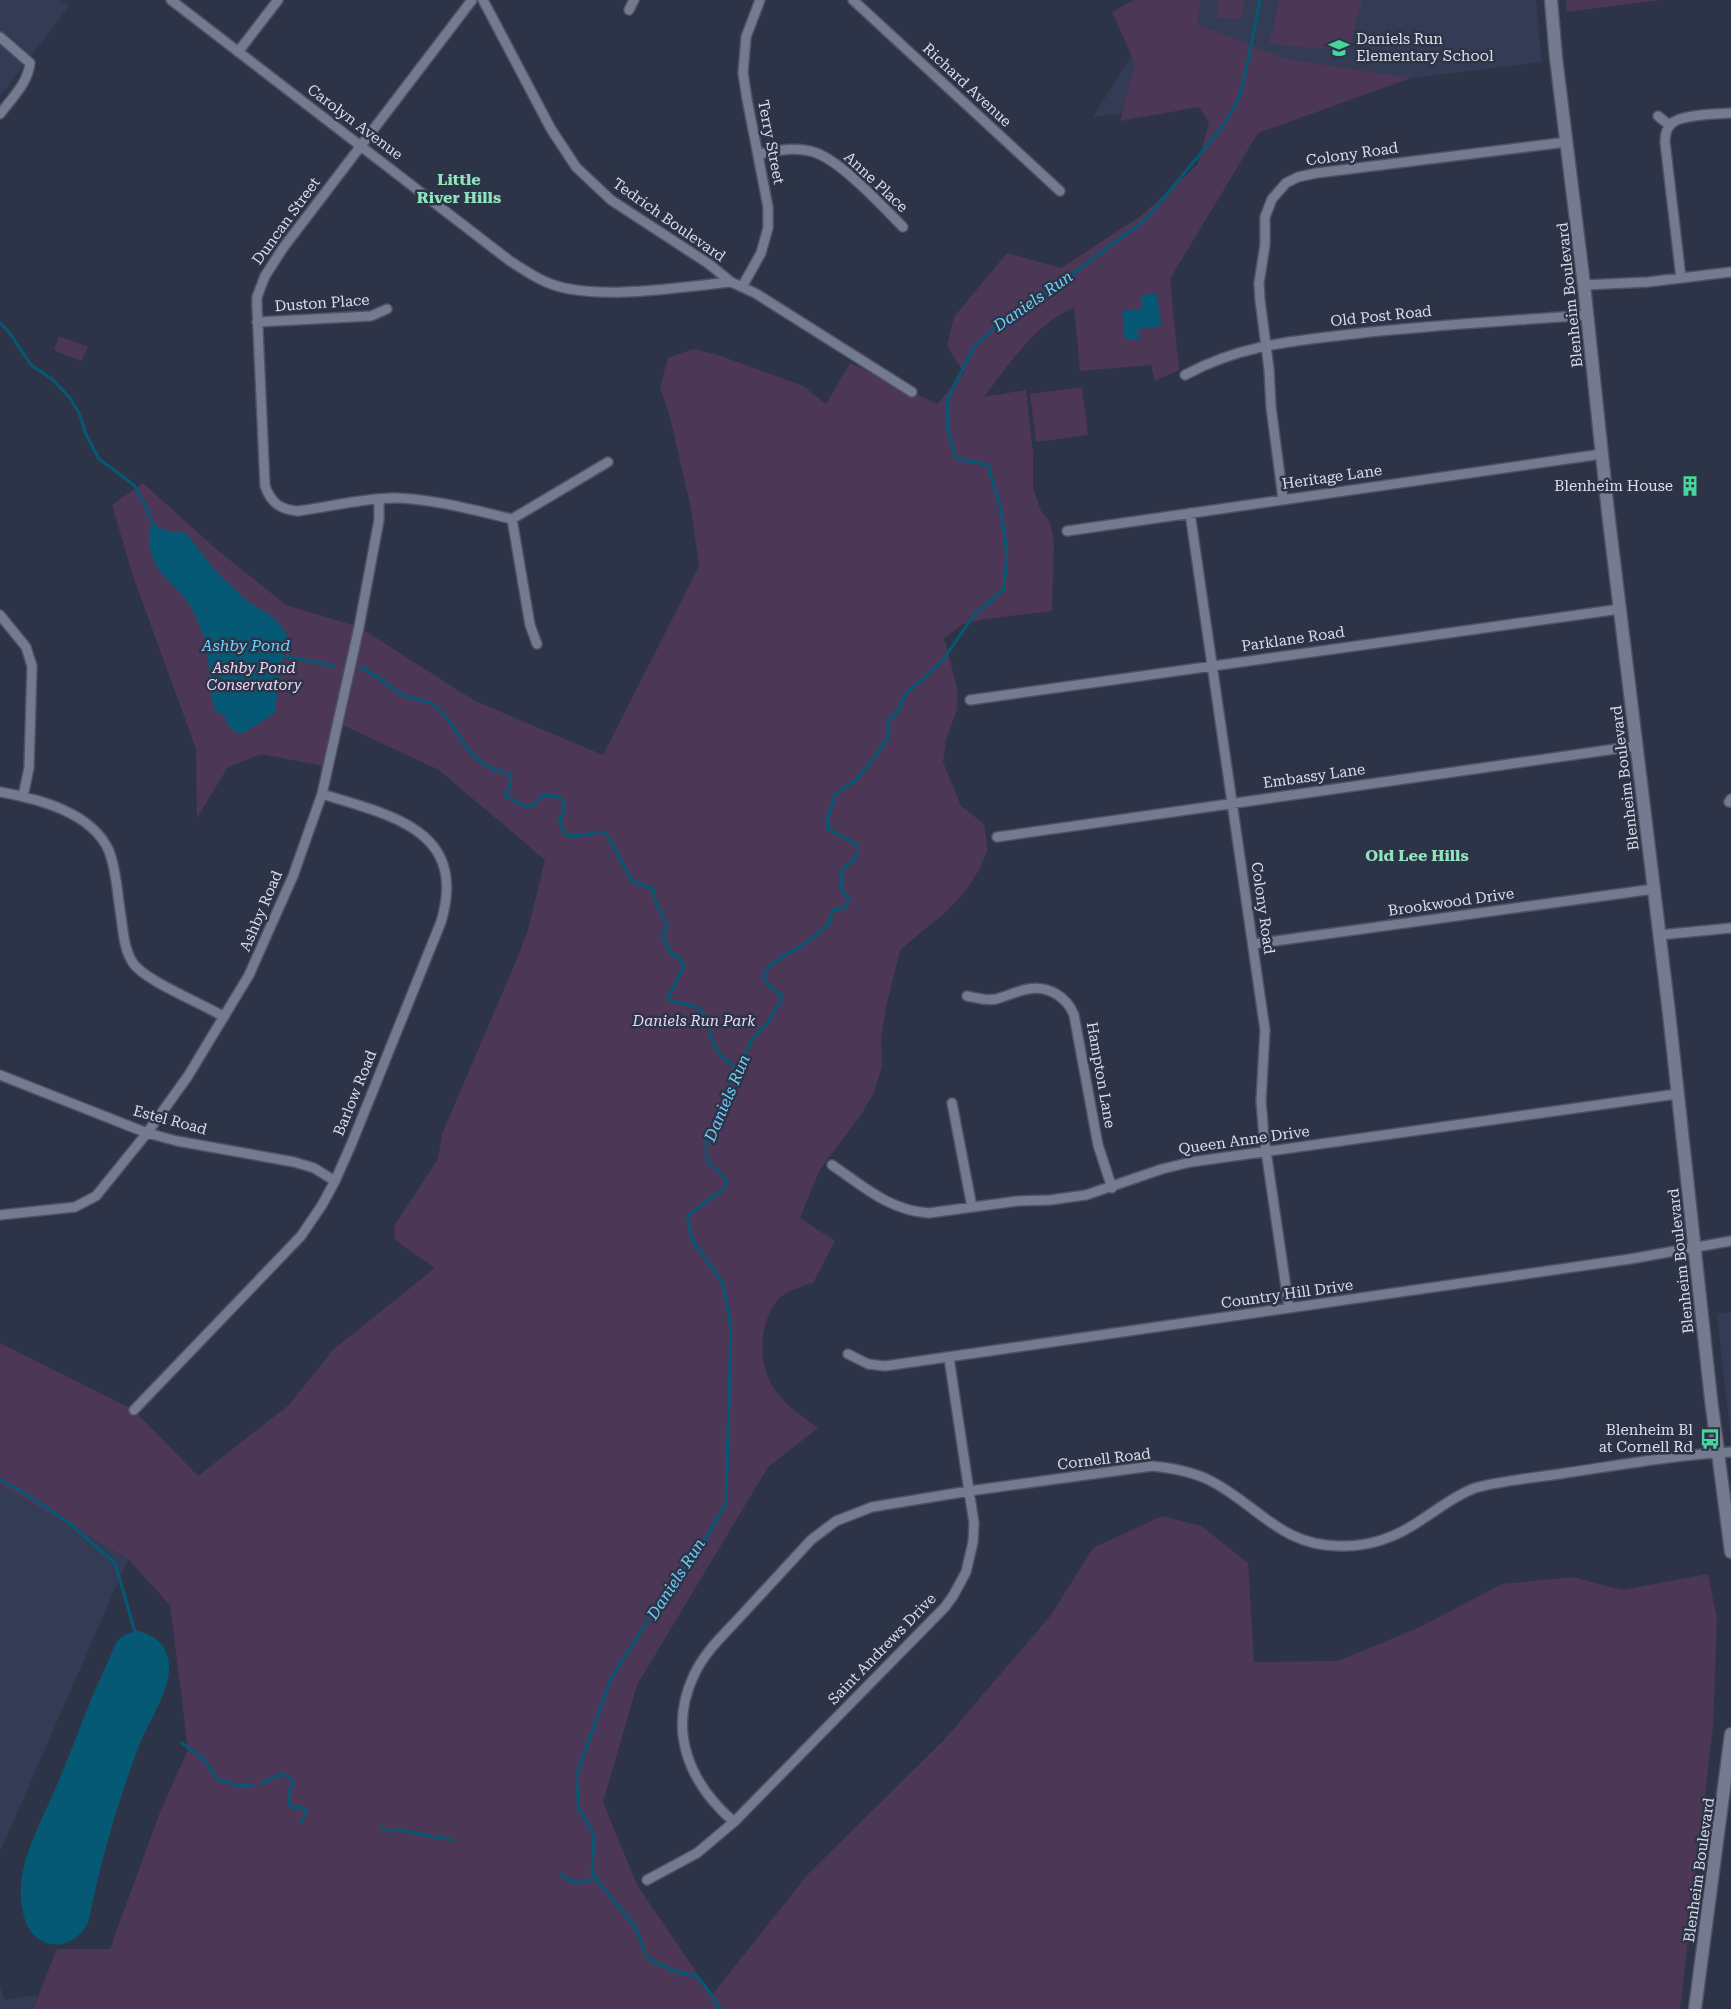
<svg xmlns="http://www.w3.org/2000/svg" width="1731" height="2009" font-family="'Roboto Serif',serif">
<style>
.built{fill:#343c55}
.green{fill:#4c3756}
.water{fill:#055974}
.lines{fill:none;stroke-linecap:round;stroke-linejoin:round}
.stream{stroke:#055974;stroke-width:3}
.minor-casing{stroke:#4e5262;stroke-width:12}
.secondary-casing{stroke:#4e5262;stroke-width:15}
.minor{stroke:#747b90;stroke-width:9}
.secondary{stroke:#747b90;stroke-width:12}
.labels{text-anchor:middle;dominant-baseline:central;stroke-width:5;stroke-linejoin:round;paint-order:stroke}
.poi-label{font-size:15px;fill:#dadeea;stroke:#2e3447;text-anchor:end}
.street-label{font-size:15px;fill:#dadeea;stroke:#2e3447}
.park-label{font-size:15px;font-style:italic;fill:#ebd7f5;stroke:#2e3447}
.neighbourhood-label{font-size:16px;font-weight:bold;fill:#8fe4bc;stroke:#2e3447}
.water-label{font-size:16px;font-style:italic;fill:#6ad0fb;stroke:#2e3447}
</style>
<rect width="100%" height="100%" fill="#2e3447"/>
<!-- built -->
<path class="built" d="M0 0H60L69 6 0 96Z
M1167 0H1536L1542 62 1093 117Z
M1731 1312V1441L1717 1314Z
M0 1485 128 1559 0 1852Z
M0 1987 5 2000 38 1995 33 2009H0Z"/>
<!-- green -->
<path class="green" d="M1134 0H1200L1197 24 1286 59 1411 78 1258 133 1170 279 1179 370 1155 381 1151 365 1080 371 1074 308C1036 322 1008 366 984 397L1026 390 1033 452V488L1041 511 1050 522 1054 543 1052 611 986 619 963 624 944 638 958 691 957 709 946 740 943 762 961 806 984 824 988 849 979 870 965 892 947 911 900 950 886 1008 881 1038 882 1066 874 1093 862 1113 819 1171 800 1218 835 1241 813 1283C800 1287 784 1291 776 1302 759 1325 758 1363 773 1387 784 1405 802 1415 818 1428L768 1467 637 1685 603 1802 637 1885 712 1995 809 1873 944 1740 1051 1615 1093 1548 1162 1516 1201 1526 1248 1563 1254 1662 1338 1661 1420 1627 1502 1584 1573 1577 1622 1590 1708 1574 1717 1619 1713 1727 1680 2009H33L57 1949H110L160 1812 188 1750 170 1605 128 1559 0 1485V1343L134 1410 198 1476 289 1405 333 1350 435 1268 395 1240 394 1226 438 1159 442 1134 514 966 527 933 545 860 439 770 338 723 328 767 261 754 228 767 197 818 196 749 133 576 112 505 143 483 216 549 286 605 359 627 475 701 603 755 699 566 691 509 670 417 660 387 668 358 693 349 718 355 803 386 826 404 850 363 937 404 964 373 947 346 954 317 1007 253 1061 268 1141 216 1198 164 1209 123 1199 107 1120 121 1135 63 1112 12Z
M1218 0H1245L1241 19 1216 18Z
M1280 0H1362L1349 51 1269 44Z
M1566 0H1660L1567 12Z
M59 336 88 347 81 361 54 350Z
M1082 387 1088 435 1036 442 1030 394Z"/>
<!-- water -->
<path class="water" d="M1157 294 1161 326 1138 329 1139 339 1125 340 1122 311 1142 309 1141 295Z
M152 522 163 530 186 533 215 570 246 600 273 617 285 631 289 642 283 655 284 669 278 684 275 713 242 734C231 732 227 724 224 715L216 712C208 694 210 676 208 657 207 643 202 630 196 617 179 578 139 574 152 522Z
M138 1631C156 1636 168 1645 169 1665 171 1692 145 1726 137 1751 116 1807 100 1865 88 1923 74 1950 41 1953 27 1925 22 1914 20 1897 21 1885 23 1856 41 1821 53 1794 67 1762 79 1730 92 1697 99 1680 108 1664 114 1647 119 1636 126 1633 138 1631Z"/>
<g class="lines">
<!-- stream -->
<path class="stream" d="M0 323 9 332 31 365 52 379 70 398 80 415 85 432 99 459 134 485 145 504 152 523
M282 656 334 666
M361 668C381 675 392 692 408 697 419 700 430 700 438 708 456 725 464 752 485 765 493 770 503 772 511 775L510 786 505 796 527 807 534 805 543 795 555 796 562 799 565 810 559 821 566 835C581 838 589 832 603 832L609 838 632 881 653 889 656 903 667 925 663 937 672 955 678 956 684 965 667 1000 697 1007 709 1020C710 1046 718 1054 737 1070
M0 1479 37 1501 69 1523 115 1563 135 1632
M182 1743 204 1759 217 1779 238 1786 252 1785
M261 1783 283 1774 293 1780C291 1788 286 1797 291 1807L305 1808 306 1812 301 1823
M381 1827 389 1831 399 1830 452 1840
M560 1874C574 1884 581 1885 595 1877
M720 2009 712 1995 697 1976 680 1973 650 1960 645 1953 636 1928 597 1880 592 1870 594 1839 592 1831 579 1810 576 1776 611 1678 672 1583 708 1535 726 1504 731 1329 723 1283 692 1240 687 1216 726 1187V1179L707 1161 706 1143 726 1095 752 1039 768 1022 783 996 768 985 763 976 770 965 806 943 829 924 833 910 845 908 849 899 842 891 841 871 856 858 857 844 828 829 827 821 835 794 856 780 874 758 888 737V721L899 710 904 696 943 660 974 615 1004 589 1007 553 1001 510 988 465 956 458 948 431 947 400 973 348 999 323 1052 289 1146 219 1221 129 1238 100 1245 75 1260 0"/>
<!-- minor casing -->
<g class="minor-casing">
<path id="minor" d="M171 0 510 261C523 269 536 279 551 284 596 301 682 287 731 282
M472 0 283 248 265 276 257 297V307L265 486C271 503 281 510 298 511 330 507 362 498 394 498 429 498 478 511 512 519L608 462
M483 0 551 129 576 167 611 200 709 264 731 282 755 293 912 392
M853 0 1060 191
M629 10 634 0
M0 37 30 63C28 83 12 98 0 114
M238 52 278 0
M1658 116 1669 125
M759 154C776 151 792 147 810 151 838 157 881 205 903 227
M1681 278 1665 142C1665 136 1666 129 1671 124 1680 114 1717 114 1731 113
M1584 285 1648 282 1731 272
M742 287 761 253 768 228V207L747 99 743 73 746 37 760 0
M257 322 371 316 387 309
M1185 375C1240 345 1292 341 1353 334 1431 325 1509 321 1587 315
M1283 499 1271 407 1269 369 1260 300 1259 283 1265 245V217L1272 199 1286 183 1298 177 1317 173 1567 142
M1190 513 1265 1030 1261 1101 1264 1137 1289 1308
M512 519 530 625 537 644
M1067 531 1602 454
M0 615 26 647 32 666 29 768 23 796
M970 700 1620 609
M0 792C38 799 92 812 109 851 116 869 117 890 120 910 123 927 123 948 133 963 145 981 202 1003 224 1017
M1729 802 1731 799
M997 837 1636 746
M1659 935 1731 928
M1253 944 1654 889
M967 996C977 998 987 1001 996 999 1007 996 1017 991 1028 989 1048 985 1067 997 1074 1015L1098 1145 1112 1188
M0 1075 147 1133 177 1141 294 1162 314 1168 335 1181
M952 1103 972 1207
M832 1165C863 1186 890 1211 929 1213L1018 1201 1050 1200 1086 1195 1162 1169 1191 1162 1677 1094
M0 1215 75 1207 96 1196 147 1133 188 1076 249 975 293 876 322 794 359 627 379 520V499
M848 1354 868 1364 885 1366 1630 1259 1731 1241
M134 1410 301 1236 322 1205 335 1181 351 1145 441 922C469 829 389 815 322 794
M734 1822C690 1784 667 1732 694 1675 704 1653 723 1635 739 1618 763 1592 787 1566 811 1540L836 1521 872 1507 969 1491 1152 1466C1172 1468 1191 1471 1209 1480 1257 1504 1280 1546 1340 1546 1372 1547 1399 1536 1424 1518 1441 1507 1456 1495 1475 1488 1503 1480 1535 1478 1565 1473 1620 1465 1675 1455 1731 1452
M647 1880 697 1853 734 1822 945 1607 953 1596 966 1572 973 1542 974 1523 969 1491 949 1358"/>
</g>
<!-- secondary casing -->
<g class="secondary-casing">
<path id="secondary" d="M1551 0 1556 58 1584 285 1608 512 1669 1013 1711 1399 1731 1552
M1695 2009 1731 1734"/>
</g>
<!-- minor -->
<use href="#minor" class="minor"/>
<!-- secondary -->
<use href="#secondary" class="secondary"/>
</g>
<!-- icons -->
<defs>
<g id="school-bare" transform="scale(1.62)"><path d="M0-5L7-2L0 1L-7-2ZM-4 1L0 2.5L4 1V4Q0 6-4 4Z" fill="#47d49d" stroke="#2e3447" stroke-width="2.5" paint-order="stroke"/></g>
<g id="building-bare" transform="scale(1.62)"><path d="M-4-6H4V6H1V3H-1V6H-4ZM-2.5-4.3h1.7v1.8h-1.7ZM.8-4.3h1.7v1.8H.8ZM-2.5-1h1.7V.8h-1.7ZM.8-1h1.7V.8H.8Z" fill="#47d49d" stroke="#2e3447" stroke-width="2.5" paint-order="stroke"/></g>
<g id="bus-bare" transform="scale(1.62)"><path d="M-5-6H5V4H4V6H2V4H-2V6H-4V4H-5ZM-3.5-4V0h7V-4ZM-3.5 1.2v1.5H-2V1.2ZM2 1.2v1.5H3.5V1.2Z" fill="#47d49d" stroke="#2e3447" stroke-width="2.5" paint-order="stroke"/></g>
</defs>
<g fill-rule="evenodd">
<use href="#school-bare" x="1339" y="48"/>
<use href="#building-bare" x="1690" y="486"/>
<use href="#bus-bare" x="1710" y="1439"/>
</g>
<g class="labels">
<!-- poi labels -->
<g class="poi-label">
<text x="1356" y="39" text-anchor="start">Daniels Run<tspan x="1356" dy="17">Elementary School</tspan></text>
<text x="1673" y="486">Blenheim House</text>
<text x="1693" y="1430">Blenheim Bl<tspan x="1693" dy="17">at Cornell Rd</tspan></text>
</g>
<!-- street labels -->
<g class="street-label">
<text transform="translate(967 85) rotate(43)">Richard Avenue</text>
<text transform="translate(355 122) rotate(37)">Carolyn Avenue</text>
<text transform="translate(771 142) rotate(79)">Terry Street</text>
<text transform="translate(1352 154) rotate(-8)">Colony Road</text>
<text transform="translate(876 182) rotate(43)">Anne Place</text>
<text transform="translate(669 220) rotate(35)">Tedrich Boulevard</text>
<text transform="translate(286 221) rotate(-54)">Duncan Street</text>
<text transform="translate(1570 295) rotate(-96)">Blenheim Boulevard</text>
<text transform="translate(322 303) rotate(-4)">Duston Place</text>
<text transform="translate(1381 316) rotate(-6)">Old Post Road</text>
<text transform="translate(1332 477) rotate(-8)">Heritage Lane</text>
<text transform="translate(1293 639) rotate(-8)">Parklane Road</text>
<text transform="translate(1314 776) rotate(-8)">Embassy Lane</text>
<text transform="translate(1625 778) rotate(-97)">Blenheim Boulevard</text>
<text transform="translate(1451 902) rotate(-8)">Brookwood Drive</text>
<text transform="translate(1263 908) rotate(82)">Colony Road</text>
<text transform="translate(261 911) rotate(-67)">Ashby Road</text>
<text transform="translate(1101 1075) rotate(80)">Hampton Lane</text>
<text transform="translate(355 1093) rotate(-68)">Barlow Road</text>
<text transform="translate(170 1120) rotate(15)">Estel Road</text>
<text transform="translate(1244 1140) rotate(-8)">Queen Anne Drive</text>
<text transform="translate(1681 1261) rotate(-96)">Blenheim Boulevard</text>
<text transform="translate(1287 1294) rotate(-8)">Country Hill Drive</text>
<text transform="translate(1104 1459) rotate(-7)">Cornell Road</text>
<text transform="translate(882 1649) rotate(-46)">Saint Andrews Drive</text>
<text transform="translate(1699 1870) rotate(-82)">Blenheim Boulevard</text>
</g>
<!-- park labels -->
<g class="park-label">
<text x="254" y="668">Ashby Pond<tspan x="254" dy="17">Conservatory</tspan></text>
<text x="694" y="1021">Daniels Run Park</text>
</g>
<!-- neighbourhood labels -->
<g class="neighbourhood-label">
<text x="459" y="179">Little<tspan x="459" dy="18">River Hills</tspan></text>
<text x="1417" y="855">Old Lee Hills</text>
</g>
<!-- water labels -->
<g class="water-label">
<text transform="translate(1033 301) rotate(-35)">Daniels Run</text>
<text x="246" y="645">Ashby Pond</text>
<text transform="translate(727 1098) rotate(-67)">Daniels Run</text>
<text transform="translate(676 1579) rotate(-57)">Daniels Run</text>
</g>
</g>
</svg>
